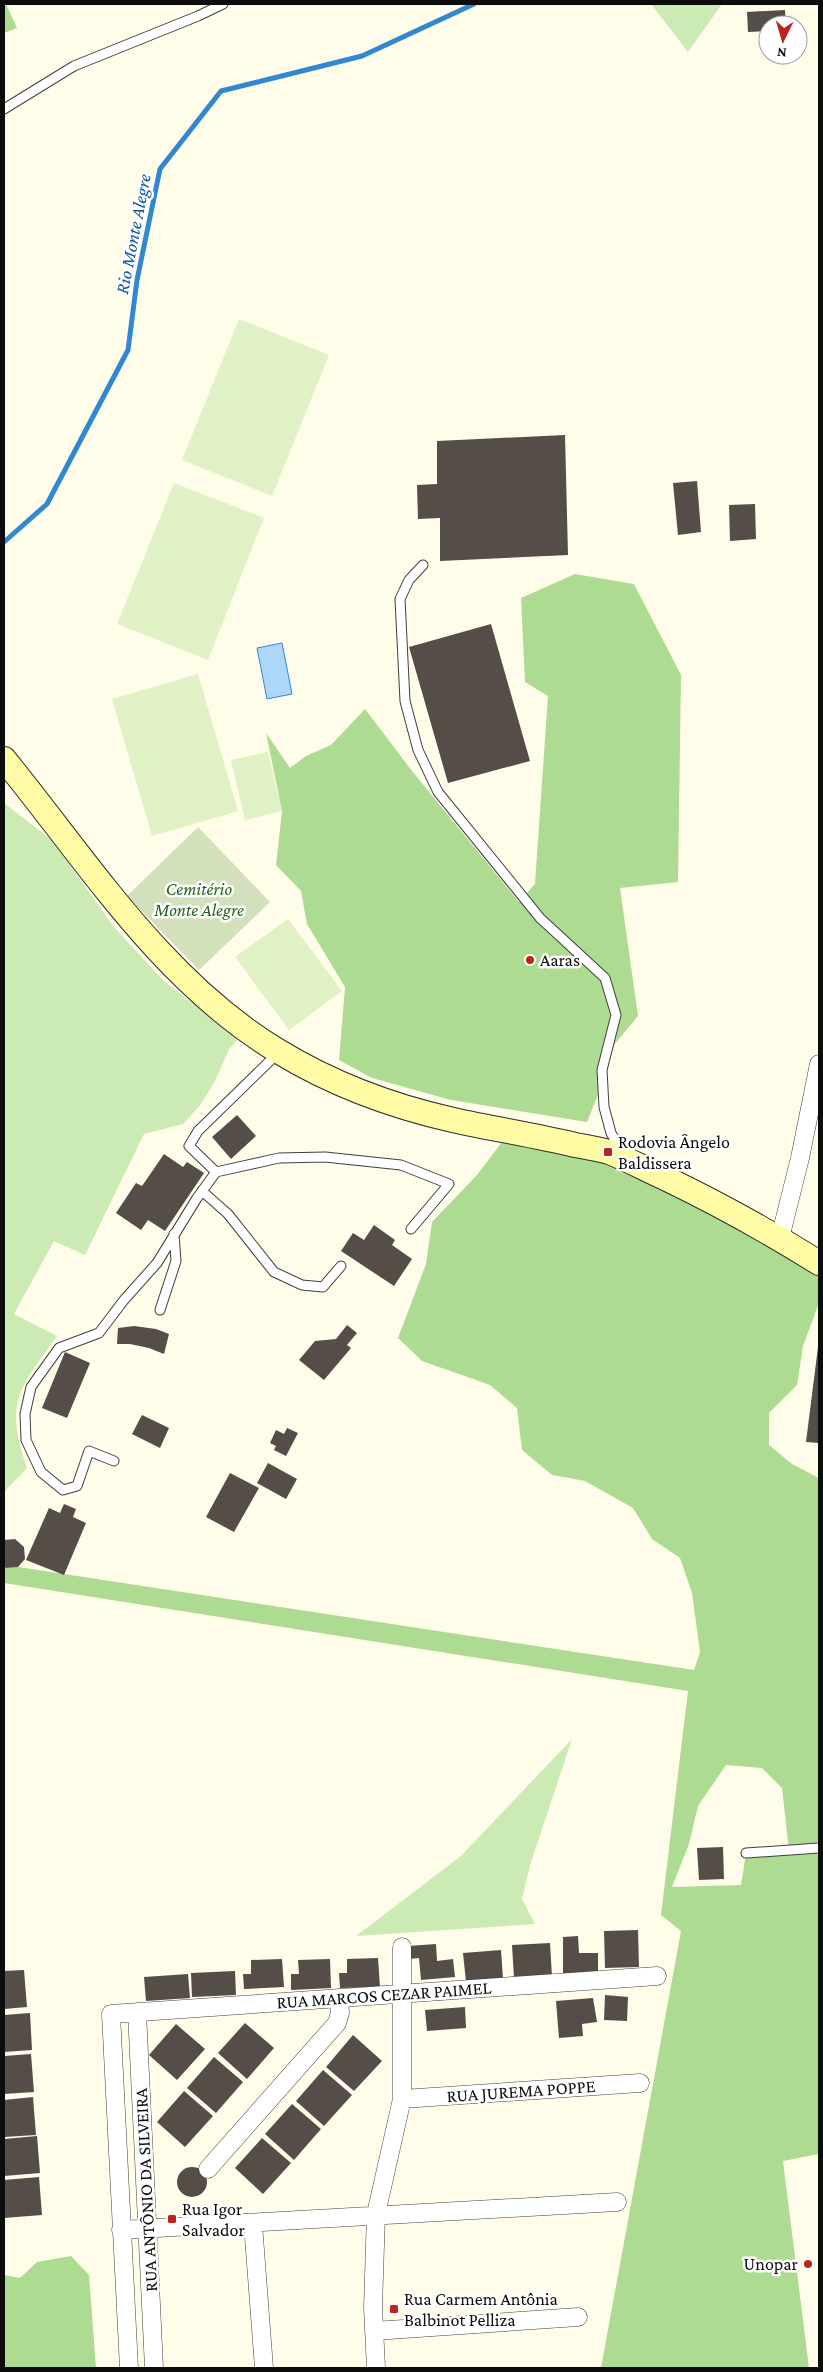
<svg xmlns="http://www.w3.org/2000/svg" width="823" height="2372" font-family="'Crimson Pro',serif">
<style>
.green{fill:#cceab3}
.forest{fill:#aedb92;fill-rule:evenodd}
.cemetery{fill:#d2e0bc}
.pitch{fill:#dff1c5}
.water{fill:#add7f8;stroke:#3287d1}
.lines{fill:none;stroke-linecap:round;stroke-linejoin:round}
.stream{stroke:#3287d1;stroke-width:5}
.building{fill:#544d48}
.lane-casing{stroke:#3f3f3f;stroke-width:11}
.street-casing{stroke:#3f3f3f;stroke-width:19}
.secondary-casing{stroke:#2e2e2e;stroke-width:26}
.lane{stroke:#fff;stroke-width:9}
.street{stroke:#fff;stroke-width:18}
.secondary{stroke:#fffba5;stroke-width:24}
.poi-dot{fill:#bf2320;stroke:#fff;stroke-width:2}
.labels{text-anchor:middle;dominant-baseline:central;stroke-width:5;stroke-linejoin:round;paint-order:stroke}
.park-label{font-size:18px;font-style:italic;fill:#25641b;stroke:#fff}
.poi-label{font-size:18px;fill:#0c0c0c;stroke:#fff;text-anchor:start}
.street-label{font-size:18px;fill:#0c0c0c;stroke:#fff}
.water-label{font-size:19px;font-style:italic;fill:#1259a0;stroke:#fff}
</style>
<rect width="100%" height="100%" fill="#fffcea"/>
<!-- green -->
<path class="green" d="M651 4H722L688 52Z
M4 803 53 841 113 926 164 981 238 1039 229 1049 215 1081 201 1104 183 1124 144 1134 85 1255 54 1241 14 1314 57 1336C19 1389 4 1402 27 1468L4 1492Z
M572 1739 530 1865 522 1899 535 1924 356 1936 461 1856Z"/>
<!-- forest -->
<path class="forest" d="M4 4H6L17 28 4 33Z
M575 574 634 584 681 675 678 882 620 888 638 1016 614 1045 606 1075 587 1122 451 1100 372 1078 339 1060 345 987 307 924 301 891 276 865 282 811 266 733 290 768 306 756 331 745 365 709 412 771 519 902 535 884 548 696 525 682 521 598Z
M502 1142H517L606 1164 636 1176 731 1221 817 1275 819 1278V1303L803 1346 797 1385 769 1413V1445L792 1464 819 1478V2154L783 2161 809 2368H601L681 1931 661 1915 688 1691 4 1583V1566L6 1568 18 1567 694 1670 700 1652 692 1593 680 1558 652 1539 633 1508 585 1481 552 1475 522 1450 517 1408 490 1385 422 1361 398 1338 426 1264 432 1222 477 1175ZM726 1765 762 1768 782 1788 789 1850 746 1853 741 1885 672 1887 689 1844 698 1806Z
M71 2256 89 2275 96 2368H4V2275L20 2278 37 2262Z"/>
<!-- cemetery -->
<path class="cemetery" d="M198 827 270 902 199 970 127 896Z"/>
<!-- pitch -->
<path class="pitch" d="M239 319 329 355 272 496 182 460Z
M174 483 264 518 208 660 117 624Z
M198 674 238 811 152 836 112 699Z
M268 752 282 811 245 820 231 760Z
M288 919 342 991 289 1030 235 957Z"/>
<!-- water -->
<path class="water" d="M282 643 292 694 267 699 257 648Z"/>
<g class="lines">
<!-- stream -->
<path class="stream" d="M4 542 47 504 128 350 137 280 160 169 221 91 362 56 474 4"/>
</g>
<!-- building -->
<path class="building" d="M785 10 786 25H768V31L748 32 747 12Z
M565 435 568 555 440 561V518L418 519 417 485 437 484V441Z
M697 481 701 532 678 535 673 483Z
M755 504 756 539 730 541 729 505Z
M491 624 530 761 448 783 409 647Z
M237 1115 256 1136 231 1159 212 1137Z
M164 1154 183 1167 187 1162 204 1173 165 1231 148 1220 141 1230 116 1213 136 1183 142 1186Z
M374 1225 395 1240 392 1245 412 1259 394 1286 341 1251 353 1233 364 1240Z
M347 1325 357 1333 347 1345 351 1348 324 1380 299 1360 315 1341 336 1339Z
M134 1326 156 1329 169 1334 164 1354 149 1348 130 1344H117L118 1328Z
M818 1347H819V1443L806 1442Z
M65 1352 90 1363 67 1418 42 1408Z
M142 1415 169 1428 160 1448 132 1434Z
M287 1428 298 1433 286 1456 274 1450 276 1446 270 1443 276 1430 284 1434Z
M268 1463 297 1479 286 1499 257 1483Z
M230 1473 259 1488 234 1532 206 1517Z
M64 1504 76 1509 73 1517 86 1523 64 1575 26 1560 49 1508 60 1513Z
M15 1539 24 1547 25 1559 18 1567 6 1568 4 1566V1540Z
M723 1847 724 1879 699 1880 697 1848Z
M638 1930 639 1967 605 1968 604 1931Z
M578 1936 579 1953H598V1974H563V1937Z
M550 1943 552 1977 514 1978 512 1945Z
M436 1944 437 1961 453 1959 455 1977 421 1980 419 1958 409 1959 408 1946Z
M501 1950 503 1979 466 1982 463 1953Z
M378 1958 380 1987 340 1988 339 1973H347V1959Z
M282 1959 284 1987 244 1989 243 1974H251V1960Z
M330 1959 331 1988 291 1990V1974H299L298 1960Z
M24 1970 27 2007 4 2009V1971Z
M235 1971 236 1995 192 1997 191 1973Z
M188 1974 190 1998 146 2001 144 1977Z
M605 1995 628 1997 627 2021 604 2020Z
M593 1998 597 2022 582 2024 583 2036 559 2038 556 2001Z
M465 2007 466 2028 427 2031 425 2010Z
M30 2013 32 2050 4 2052V2015Z
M245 2023 274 2048 247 2079 218 2053Z
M176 2024 205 2049 177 2080 149 2055Z
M353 2035 382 2061 354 2091 326 2067Z
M31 2054 34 2092 4 2094V2056Z
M214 2057 243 2082 216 2113 187 2088Z
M323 2070 352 2095 324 2126 296 2101Z
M184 2091 213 2116 185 2147 157 2122Z
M33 2097 36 2135 4 2137V2100Z
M292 2104 321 2129 294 2160 265 2134Z
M37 2136 40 2173 4 2176V2139Z
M262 2138 291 2163 263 2194 235 2168Z
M177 2182a15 15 0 1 1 30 0a15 15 0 1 1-30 0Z
M39 2177 42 2215 4 2218V2180Z"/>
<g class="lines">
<!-- lane casing -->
<g class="lane-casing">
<path id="lane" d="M4 109 74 66 198 16 223 4
M423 565 409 580 400 599 405 701 418 750 438 792 540 918 605 978 616 1015 602 1070 604 1107 611 1133 622 1152
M216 1172 279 1158 325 1157 401 1165 449 1184 411 1229
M202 1191 228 1214 274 1272 302 1285 323 1287 341 1266
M160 1310 176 1261 174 1234
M114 1461 89 1451 77 1486 63 1490 41 1472 26 1440 25 1414 31 1387 59 1348 99 1333 124 1300 157 1263 197 1198 216 1172 189 1146 198 1131 279 1052
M746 1853 819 1848"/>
</g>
<!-- street casing -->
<g class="street-casing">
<path id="street" d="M780 1238 800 1158 819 1064
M137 2012 154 2368
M402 2099 640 2083
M208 2169 337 2023 340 2013 339 1998
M253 2224 264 2368
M121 2230 617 2202
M374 2331 578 2317
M129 2368 111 2014 657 1976
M376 2368 373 2307 376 2214 402 2099V1947"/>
</g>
<!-- secondary casing -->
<g class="secondary-casing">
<path id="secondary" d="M4 759C88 862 162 981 278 1051 332 1084 391 1106 453 1120 493 1129 534 1135 575 1145 586 1147 598 1149 609 1152 627 1159 645 1169 663 1177 717 1203 768 1231 819 1263"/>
</g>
<!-- lane -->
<use href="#lane" class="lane"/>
<!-- street -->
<use href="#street" class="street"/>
<!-- secondary -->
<use href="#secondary" class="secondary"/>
</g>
<!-- markers -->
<g class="poi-dot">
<circle cx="530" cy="960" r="5"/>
<rect x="603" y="1147" width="10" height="10" rx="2.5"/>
<rect x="167" y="2214" width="10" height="10" rx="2.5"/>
<circle cx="808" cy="2264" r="5"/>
<rect x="389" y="2304" width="10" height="10" rx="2.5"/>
</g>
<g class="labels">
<!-- park labels -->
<g class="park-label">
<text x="199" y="889">Cemitério<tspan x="199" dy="21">Monte Alegre</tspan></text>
</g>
<!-- poi labels -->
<g class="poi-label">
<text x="540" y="960">Aaras</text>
<text x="618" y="1142">Rodovia Ângelo<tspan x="618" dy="21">Baldissera</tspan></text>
<text x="182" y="2209">Rua Igor<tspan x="182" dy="21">Salvador</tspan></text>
<text x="798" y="2264" text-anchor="end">Unopar</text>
<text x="404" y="2299">Rua Carmem Antônia<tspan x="404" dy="21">Balbinot Pelliza</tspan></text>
</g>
<!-- street labels -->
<g class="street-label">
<text transform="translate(384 1995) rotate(-4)">RUA MARCOS CEZAR PAIMEL</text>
<text transform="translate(521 2091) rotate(-4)">RUA JUREMA POPPE</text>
<text transform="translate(146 2190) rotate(-93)">RUA ANTÔNIO DA SILVEIRA</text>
</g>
<!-- water labels -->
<g class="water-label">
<text transform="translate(133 234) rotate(-79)">Rio Monte Alegre</text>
</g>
</g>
<!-- border -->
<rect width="823" height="2372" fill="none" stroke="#0c0c0c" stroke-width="10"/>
<!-- north arrow -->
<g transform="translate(783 40) rotate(185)"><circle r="24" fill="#ffffff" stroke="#9e9e9e"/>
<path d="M0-4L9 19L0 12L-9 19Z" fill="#bf2320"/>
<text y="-8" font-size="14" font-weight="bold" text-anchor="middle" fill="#0c0c0c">N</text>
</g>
</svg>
